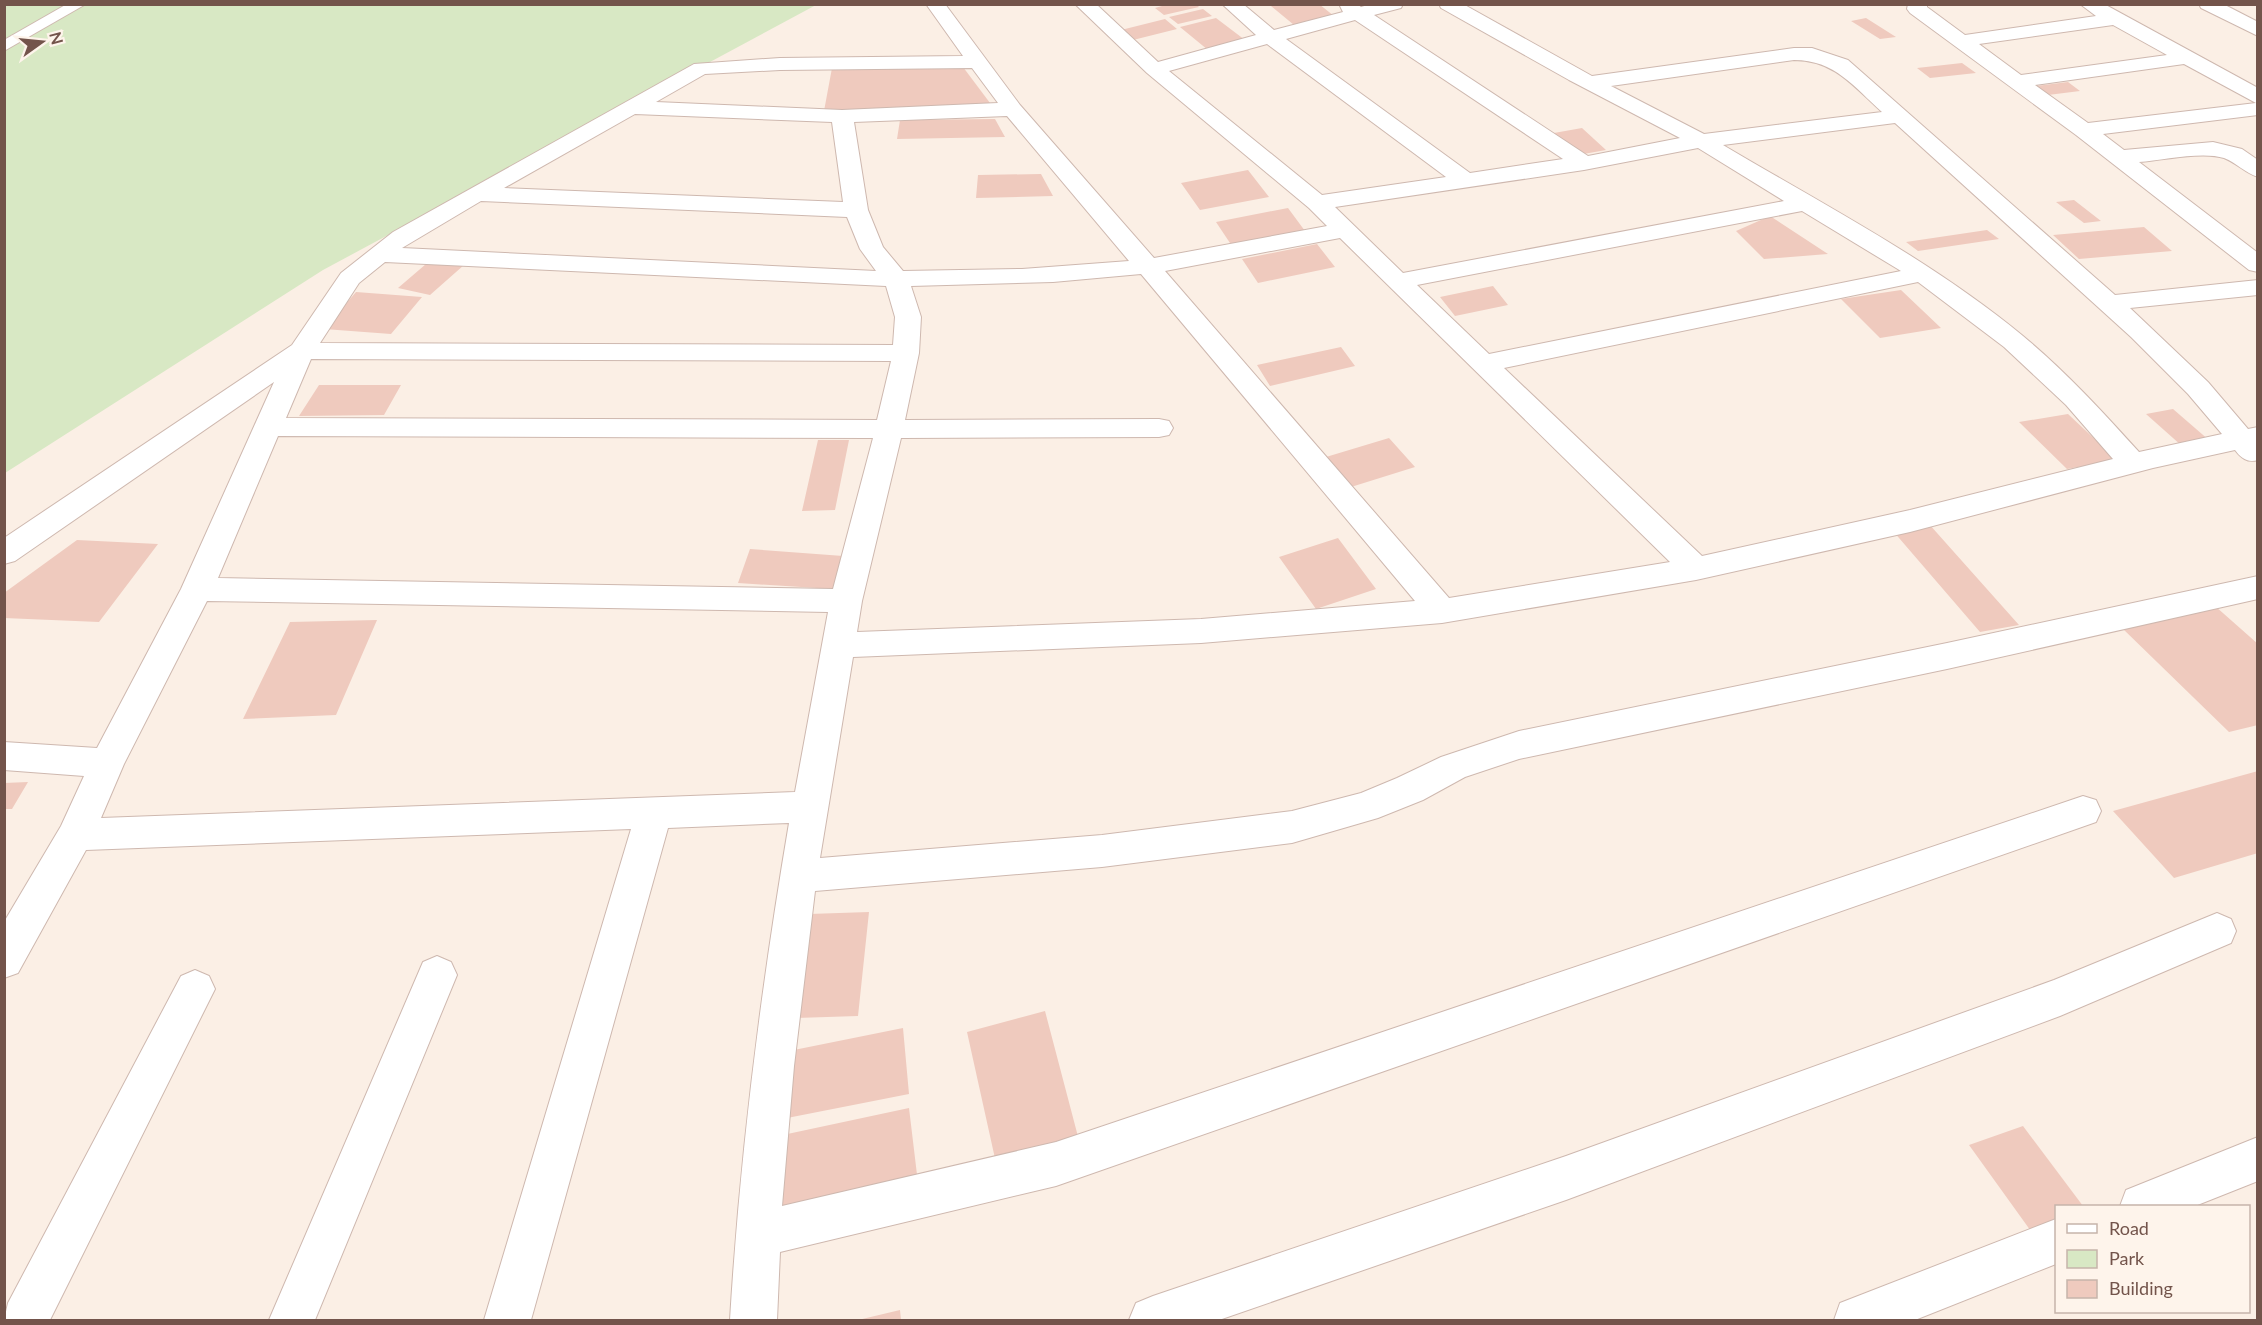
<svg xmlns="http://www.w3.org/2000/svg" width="2262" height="1325" font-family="Lato,sans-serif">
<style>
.green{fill:#d8e8c4}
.building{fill:#efcabe}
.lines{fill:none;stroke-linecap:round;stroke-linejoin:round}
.lane-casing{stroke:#ceb8af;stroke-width:2}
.street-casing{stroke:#ceb8af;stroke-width:2}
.lane{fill:#fff;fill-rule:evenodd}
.street{fill:#fff;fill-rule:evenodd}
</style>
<rect width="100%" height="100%" fill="#fbefe5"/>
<!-- green -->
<path class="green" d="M5 5H816L323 270 5 473Z"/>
<!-- building -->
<path class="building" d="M1169 4H1196L1199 7 1164 15 1155 8Z
M1278 4H1319L1334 16 1294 25 1271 6Z
M1203 9 1212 16 1178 24 1169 17Z
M1216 18 1245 40 1208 50 1180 27Z
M1866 18 1896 37 1880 39 1851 21Z
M1165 19 1177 29 1129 41 1117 31Z
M1962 63 1976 73 1930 78 1917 68Z
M963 67 993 107 824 111 832 68Z
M2068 82 2080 91 2048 95 2036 86Z
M995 119 1005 137 897 139 900 120Z
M1582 128 1606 150 1578 155 1554 133Z
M1248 170 1269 197 1200 210 1181 183Z
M1041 174 1053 196 976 198 978 175Z
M2074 200 2101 221 2084 223 2056 202Z
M1288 208 1305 231 1232 246 1216 222Z
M1770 216 1828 254 1764 259 1736 231Z
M2144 227 2172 251 2079 259 2053 235Z
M1987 230 1999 239 1918 251 1906 242Z
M1317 244 1335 267 1258 283 1242 259Z
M433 258 464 265 430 295 398 288Z
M1493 286 1508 305 1455 316 1440 297Z
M1901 290 1941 328 1880 338 1841 299Z
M356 292 422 297 391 334 324 329Z
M1341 347 1355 366 1270 386 1257 365Z
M319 385H401L384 415 299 416Z
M2173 409 2210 441 2182 446 2146 414Z
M2068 414 2117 460 2067 469 2019 422Z
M1389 438 1415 467 1351 487 1326 457Z
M818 440H849L835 510 802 511Z
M1929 524 2019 625 1980 632 1893 531Z
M1338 538 1376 589 1316 609 1279 557Z
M77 540 158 544 99 622 4 618V593Z
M750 549 843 556 833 589 738 583Z
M2215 606 2258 644V725L2229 732 2122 628Z
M377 620 336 715 243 719 290 622Z
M2258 771V853L2174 878 2113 811Z
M28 782 12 809H4V783Z
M869 912 858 1016 796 1018 809 914Z
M1045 1011 1081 1148 998 1172 967 1032Z
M903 1028 909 1094 782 1119 779 1053Z
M909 1108 918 1183 782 1214 778 1136Z
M2023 1126 2083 1206H2056V1226L2033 1234 1969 1145Z
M900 1310 901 1320H858Z"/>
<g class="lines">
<!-- lane casing -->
<g class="lane-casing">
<path id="lane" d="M67 4H86L4 51V40Z"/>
</g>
<!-- street casing -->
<g class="street-casing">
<path id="street" d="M926 4H945L1020 105 1154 258 1327 226 1309 208 1147 73 1075 4H1096L1158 62 1256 35 1222 4H1243L1274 30 1343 12 1339 4H1357L1361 7 1371 4H1403L1401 8 1374 15 1588 156 1680 138 1569 80 1441 8 1439 4H1463L1592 76 1794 48H1812L1848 60 2115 295 2258 280V295L2130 308 2208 382 2248 429 2258 427V460C2247 463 2241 458 2235 450L2153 468 1910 532 1696 580 1442 623 1201 643 853 657 820 858 1102 835 1292 811 1361 793 1397 778 1441 757 1519 731 1947 643 2258 576V599L1947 669 1519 759 1465 777 1423 800 1378 818 1292 843 1102 867 815 891 794 1066 782 1206 1056 1142 2083 796 2096 800 2101 811 2096 822 1056 1186 780 1252 777 1320H730C740 1153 761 988 789 823L668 828 531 1320H484L631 829 86 850 18 973 4 978V922L61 826 84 776 4 770V742L97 748 181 589 274 382 15 561 4 564V538L292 345 341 273 393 232 694 64 780 58 963 56ZM1355 20 1563 159 1470 173 1286 39ZM1267 44 1446 177 1322 195 1169 71ZM1794 60C1835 60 1854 87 1882 112L1704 134 1611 86ZM972 68 998 103 842 110 656 102 705 74 780 70ZM635 114 832 122 843 202 504 188ZM1007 116 1129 261 1022 269 903 271 883 247 868 210 854 122ZM1895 123 2131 337 2188 394 2222 434 2139 452C2102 411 2065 371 2023 336 1931 260 1824 205 1723 145ZM1698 148 1784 201 1403 273 1335 207 1584 170ZM481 201 847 217 860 249 876 271 402 248ZM1802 211 1901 271 1489 354 1417 285ZM1340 238 1670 562 1449 598 1165 271ZM385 262 886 286 895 317 893 345 320 343 359 283ZM1141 274 1415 601 1201 619 857 632 862 601 901 438 1159 437 1169 435 1173 428 1169 421 1159 419 905 420 919 353 921 317 911 286 1053 282ZM1918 282 2004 347 2066 405 2113 459 1910 510 1702 556 1504 368ZM311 359 891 361 877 420 286 418ZM278 436 873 438 833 589 218 578ZM207 601 828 612 795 792 101 818 124 764Z
M1908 4H1927V7L1965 35 2096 16 2080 4H2104L2258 88V115L2103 134 2124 150 2213 142 2242 149 2258 160V177C2245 173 2237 163 2224 158 2203 151 2162 160 2139 162L2258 253V272L2249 270 2076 135 1910 13 1907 9ZM2113 25 2167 55 2021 75 1979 44ZM2184 64 2256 103 2088 123 2035 85Z
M2199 4H2223L2258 22V36L2201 8Z
M2217 913 2231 919 2236 931 2231 943 2060 1016 1566 1200 1219 1320H1129L1136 1303 1153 1296 1566 1156 2054 980Z
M437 956 451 962 457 975 315 1320H269L423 962Z
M195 970 209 976 215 989 50 1320H4L8 1303 181 976Z
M2258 1137V1181L2195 1206H2120L2126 1190Z
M2056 1219V1264L1915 1320H1834L1840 1303Z"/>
</g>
<!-- lane -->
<use href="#lane" class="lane"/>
<!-- street -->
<use href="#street" class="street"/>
</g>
<!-- border -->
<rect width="2262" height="1325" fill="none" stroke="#73544b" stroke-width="12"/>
<!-- legend -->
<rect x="2055" y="1205" width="195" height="108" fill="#fef4eb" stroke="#c6b4ab" stroke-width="1.5"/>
<rect x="2067" y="1224" width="30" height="9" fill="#ffffff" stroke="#c6b4ab" stroke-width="1.5"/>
<text x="2109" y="1235" font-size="18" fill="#73544b">Road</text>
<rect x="2067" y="1250" width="30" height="18" fill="#d8e8c4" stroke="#c6b4ab" stroke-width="1.5"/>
<text x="2109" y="1265" font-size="18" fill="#73544b">Park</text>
<rect x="2067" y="1280" width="30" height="18" fill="#efcabe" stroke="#c6b4ab" stroke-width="1.5"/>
<text x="2109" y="1295" font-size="18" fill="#73544b">Building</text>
<!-- north arrow -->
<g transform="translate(42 42) rotate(75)" stroke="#fef4eb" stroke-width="4.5" paint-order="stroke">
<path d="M0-4.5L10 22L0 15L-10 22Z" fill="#73544b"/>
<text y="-9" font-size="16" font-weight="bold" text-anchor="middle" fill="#73544b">N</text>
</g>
</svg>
